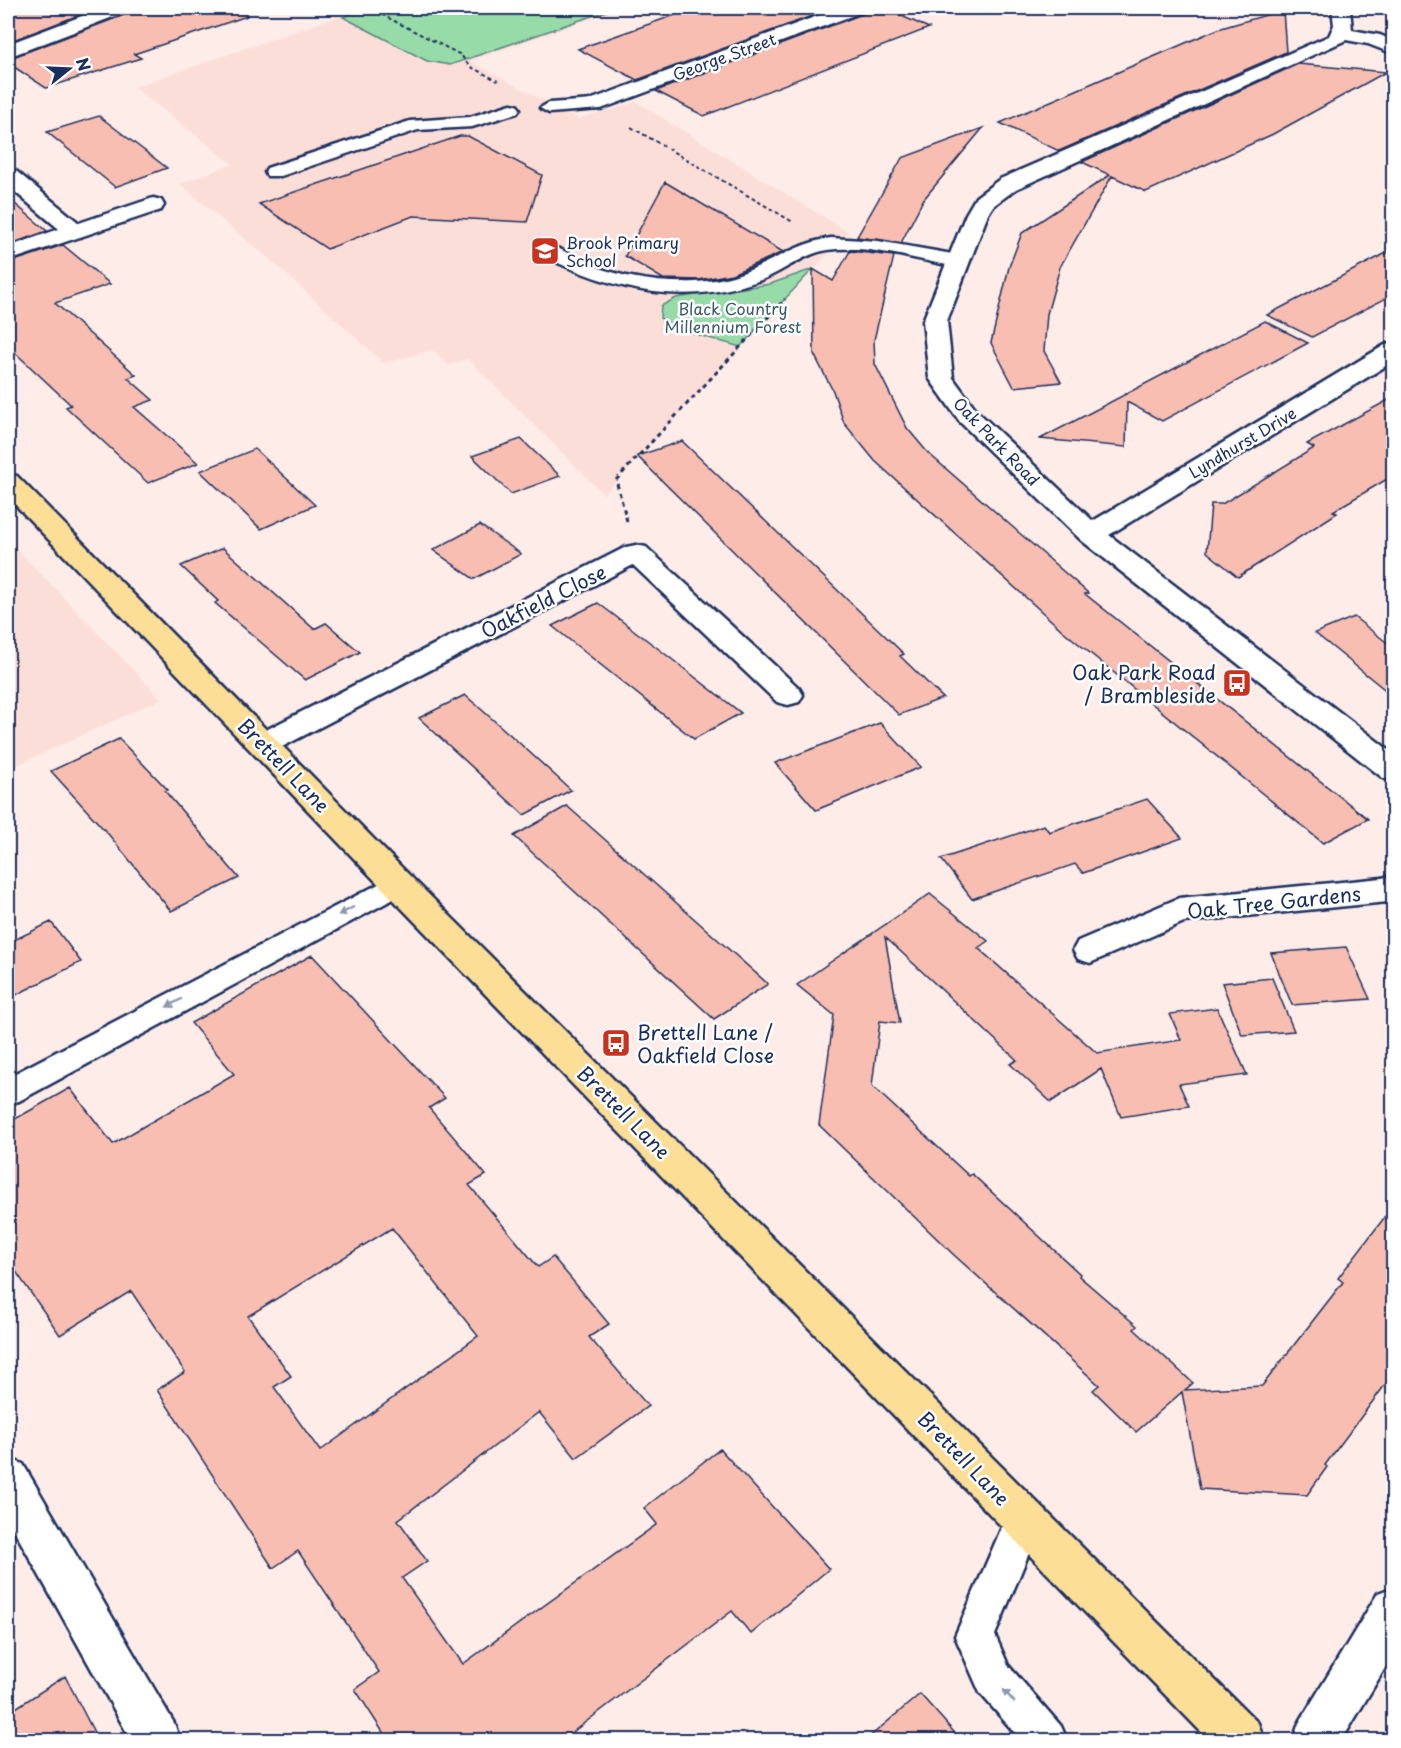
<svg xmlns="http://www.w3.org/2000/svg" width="1401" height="1748" font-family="'Playpen Sans',sans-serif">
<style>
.built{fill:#fcded8}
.green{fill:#97dca8;stroke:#598683;stroke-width:1.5}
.building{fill:#f9beb2;stroke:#1b2f5e;stroke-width:1.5;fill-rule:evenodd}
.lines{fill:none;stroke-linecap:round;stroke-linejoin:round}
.service-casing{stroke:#1b2f5e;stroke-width:5}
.minor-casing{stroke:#1b2f5e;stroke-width:5}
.primary-casing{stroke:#1b2f5e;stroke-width:5}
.path-far1{stroke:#1b2f5e;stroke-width:2;stroke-dasharray:4 3;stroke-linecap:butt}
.path{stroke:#1b2f5e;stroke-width:3;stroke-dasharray:4.5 4;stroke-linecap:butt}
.service{fill:#fff;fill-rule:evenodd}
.minor{fill:#fff;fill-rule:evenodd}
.primary{fill:#fcde96;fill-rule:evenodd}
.oneway{fill:#8d97ae}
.labels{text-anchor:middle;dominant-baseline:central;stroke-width:5;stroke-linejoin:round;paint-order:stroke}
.far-street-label{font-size:16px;fill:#1b2f5e;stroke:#fff}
.far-poi-label{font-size:16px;fill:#1b2f5e;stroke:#fff;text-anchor:start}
.far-park-label{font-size:16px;fill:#3a5a70;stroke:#fff}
.street-label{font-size:20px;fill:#1b2f5e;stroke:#fff}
.poi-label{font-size:20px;fill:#1b2f5e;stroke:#fff;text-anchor:end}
</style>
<rect width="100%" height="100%" fill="#fdece8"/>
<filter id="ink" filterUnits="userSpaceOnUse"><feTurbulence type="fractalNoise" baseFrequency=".0167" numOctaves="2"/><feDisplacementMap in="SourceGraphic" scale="12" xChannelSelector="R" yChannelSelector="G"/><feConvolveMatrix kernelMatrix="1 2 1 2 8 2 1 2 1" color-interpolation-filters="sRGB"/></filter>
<g filter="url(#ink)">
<!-- built -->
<path class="built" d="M363 8H621L470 61 578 119 636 102 848 232 604 494 468 359 448 365 433 350 384 363 282 270 180 184 233 164 134 87Z
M8 540 161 699 8 769Z"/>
<!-- green -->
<path class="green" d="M367 8H615L450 65 427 61 343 17Z
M813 269 740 347 678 329 660 318 661 306 676 298 770 284Z"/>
<!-- building -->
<path class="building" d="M8 8H98L8 42Z
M130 8H245L247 16 134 54 141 58 46 88 8 63V59L127 14Z
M695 8H834L637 80 578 49Z
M866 8H883L929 28 704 116 656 91 863 14Z
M1283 10 1286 52 1059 151 1000 123 1218 29Z
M1298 64 1386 72 1273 134 1146 192 1112 176 1060 267 1047 314 1044 351 1061 382 1014 387 991 343 1009 267 1022 233 1110 175 1082 162Z
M99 116 167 168 115 187 47 132Z
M983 128 923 200 901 243 857 237 902 158Z
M460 136H468L542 175 527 222 413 216 327 249 259 204Z
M665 182 783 252 732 274 699 280 663 279 625 256Z
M8 198 47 231 8 245Z
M63 245 110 284 55 303 136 375 128 378 153 400 134 407 198 463 148 483 66 407 71 405 8 346V263Z
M1394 249V294L1312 337 1267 315Z
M850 251 894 256 874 340 875 364 907 428 928 453 1088 593 1085 594 1368 819 1323 843 1063 631 875 461 844 423 833 391 814 354 813 269 833 281Z
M1265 321 1308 343 1162 421 1127 402 1126 447 1040 439Z
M1394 397V475L1333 511 1337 513 1238 577 1207 552 1211 504H1222L1314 448 1307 444Z
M521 439 560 476 511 494 472 456Z
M682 441 904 654 900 656 943 698 899 715 637 456Z
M255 449 315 505 261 529 200 471Z
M480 525 521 554 474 579 433 550Z
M223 548 314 629 326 623 360 652 305 680 215 603 218 601 181 566Z
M598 603 660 650 741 713 694 739 552 626Z
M1354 617 1394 648V697L1315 633Z
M465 695 516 740 571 790 524 815 419 718Z
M880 723 921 767 816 810 775 763Z
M119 739 168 790 165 791 239 878 171 911 109 835 51 771Z
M1147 799 1182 838 1083 873 1075 864 972 899 941 859 1044 825 1049 832Z
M567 806 707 930 768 984 714 1019 514 836Z
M930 894 988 941 978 948 1097 1053 1181 1040 1170 1014 1217 1008 1247 1075 1179 1084 1189 1106 1121 1117 1101 1069 1051 1102 1010 1064 1017 1060 885 937 900 1023 880 1021 872 1086 969 1176 972 1174 1080 1274 1079 1276 1137 1326 1134 1329 1193 1383 1185 1390 1262 1386 1343 1282 1338 1278 1394 1205V1373L1325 1465 1327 1467 1307 1495 1200 1489 1182 1392 1136 1432 1093 1390 1099 1385 955 1256 819 1125 834 1015 797 985Z
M51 922 81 962 8 999V943Z
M1346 947 1370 999 1292 1005 1271 953Z
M312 955 445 1098 429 1108 486 1175 469 1185 538 1267 553 1257 609 1324 589 1337 648 1406 576 1458 539 1412 398 1520 427 1561 402 1578 463 1664 657 1524 644 1508 720 1449 829 1569 751 1634 732 1611 562 1740H388L355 1689 379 1672 298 1551 273 1568 157 1390 185 1372 131 1291 60 1335 8 1260V1123L70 1088 113 1144 234 1074 191 1023ZM392 1228 478 1336 320 1451 274 1387 291 1376 248 1316Z
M1272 978 1294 1031 1242 1035 1222 983Z
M65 1676 98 1740H8V1713Z
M920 1694 961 1740H866Z"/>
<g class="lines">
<!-- service casing -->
<g class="service-casing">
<path id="service" d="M594 100 600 101 603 105 600 109 549 113 540 108 549 103Z
M511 104 517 105 520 109 517 113 472 127 418 130 281 176H267L265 172 267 168 410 121 470 117Z
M831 238 878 241 958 255 965 257 968 261 965 265 958 267C916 260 870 244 827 250 803 254 783 272 761 280 682 308 613 290 541 255L538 251 548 245C564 249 578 260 594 266 635 282 690 288 733 276 767 266 795 243 831 238Z
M398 874 408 877 412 884 408 891 19 1101 8 1104V1077Z
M1024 1501 1037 1506 1043 1519 995 1635 1008 1665 1061 1726 1067 1740H1021L980 1693 955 1636 1011 1506Z"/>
</g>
<!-- minor casing -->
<g class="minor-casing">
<path id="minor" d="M103 8H128L126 12 8 57V44Z
M839 8H864L862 12 601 109H587L584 105 587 101Z
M1332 8H1350L1352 30 1380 35 1394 41V54L1368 44 1346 40 1016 189 993 206 988 214 947 321 953 378 978 412 1093 521 1385 345 1394 343V361L1109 535 1394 754V781L1383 778 1081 540 960 422 929 378 923 321 966 214 976 197 1000 179 1329 36 1334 25Z
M8 170 16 171 79 223 153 198 161 200 164 205 161 210 8 261V247L59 229 8 186Z
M636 545 646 547 799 688 803 695 799 702 788 705 777 702 633 565 276 750 265 753 254 750 250 743 254 736 626 547Z
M1394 875V900L1388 902 1184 922 1090 963 1078 959 1073 950 1078 941 1179 898 1382 878Z
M8 1458 23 1464 174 1723 180 1740H131L8 1519Z
M1394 1587V1653L1342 1740H1293L1299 1723 1378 1593Z"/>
</g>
<!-- primary casing -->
<g class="primary-casing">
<path id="primary" d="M8 474 17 476 410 876 1258 1723 1264 1740H1209L386 892 8 497Z"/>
</g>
<!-- path-far1 -->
<path class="path-far1" d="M369 8 461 55 469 66 498 81
M631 127 793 222"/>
<!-- path -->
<path class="path" d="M627 521 616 480 785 299"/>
<!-- service -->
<use href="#service" class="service"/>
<!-- minor -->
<use href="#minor" class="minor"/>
<!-- primary -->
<use href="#primary" class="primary"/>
</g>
<!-- one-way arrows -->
<defs><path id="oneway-solid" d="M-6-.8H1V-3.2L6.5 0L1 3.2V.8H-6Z" transform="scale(1.5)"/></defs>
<g class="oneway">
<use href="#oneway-solid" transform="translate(346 911) rotate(152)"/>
<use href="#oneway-solid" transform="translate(174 1003) rotate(152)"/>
<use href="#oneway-solid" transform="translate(1009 1696) rotate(-131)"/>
</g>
</g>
<!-- icons -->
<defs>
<g id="school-square" transform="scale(1.5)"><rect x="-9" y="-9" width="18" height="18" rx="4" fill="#c8321e" stroke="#fff"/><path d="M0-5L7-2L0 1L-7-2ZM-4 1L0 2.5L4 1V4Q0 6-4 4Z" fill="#fff"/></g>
<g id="bus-square" transform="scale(1.5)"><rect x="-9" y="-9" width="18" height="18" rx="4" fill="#c8321e" stroke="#fff"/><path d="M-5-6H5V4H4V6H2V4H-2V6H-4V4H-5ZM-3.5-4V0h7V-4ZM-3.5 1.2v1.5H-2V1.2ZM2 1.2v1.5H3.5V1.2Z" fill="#fff"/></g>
</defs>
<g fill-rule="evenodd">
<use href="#school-square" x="545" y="251"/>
<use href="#bus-square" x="1237" y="683"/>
<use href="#bus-square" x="616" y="1043"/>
</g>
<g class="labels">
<!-- far-street labels -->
<g class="far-street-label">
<text transform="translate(724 56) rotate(-20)">George Street</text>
<text transform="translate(997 441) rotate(46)">Oak Park Road</text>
<text transform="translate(1242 442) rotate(-31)">Lyndhurst Drive</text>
</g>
<!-- far-poi labels -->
<g class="far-poi-label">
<text x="566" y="242">Brook Primary<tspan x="566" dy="18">School</tspan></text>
</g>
<!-- far-park labels -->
<g class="far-park-label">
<text x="733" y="308">Black Country<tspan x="733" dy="18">Millennium Forest</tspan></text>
</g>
<!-- street labels -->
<g class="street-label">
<text transform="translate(543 601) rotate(-27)">Oakfield Close</text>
<text transform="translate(284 765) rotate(46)">Brettell Lane</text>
<text transform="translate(1274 902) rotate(-6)">Oak Tree Gardens</text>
<text transform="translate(624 1112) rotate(45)">Brettell Lane</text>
<text transform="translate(964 1458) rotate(46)">Brettell Lane</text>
</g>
<!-- poi labels -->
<g class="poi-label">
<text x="1216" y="672">Oak Park Road<tspan x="1216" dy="23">/ Brambleside</tspan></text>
<text x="637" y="1032" text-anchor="start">Brettell Lane /<tspan x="637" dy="23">Oakfield Close</tspan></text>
</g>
</g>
<!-- margin -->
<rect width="1401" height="1748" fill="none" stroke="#fff" stroke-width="30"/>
<rect x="15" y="15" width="1371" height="1718" fill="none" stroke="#1b2f5e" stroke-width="2" filter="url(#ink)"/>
<!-- north arrow -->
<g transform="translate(69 69) rotate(72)" stroke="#ffffff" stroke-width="4.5" paint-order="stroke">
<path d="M0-4.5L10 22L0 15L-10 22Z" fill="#1b2f5e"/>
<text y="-9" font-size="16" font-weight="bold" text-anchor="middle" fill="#1b2f5e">N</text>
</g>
</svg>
